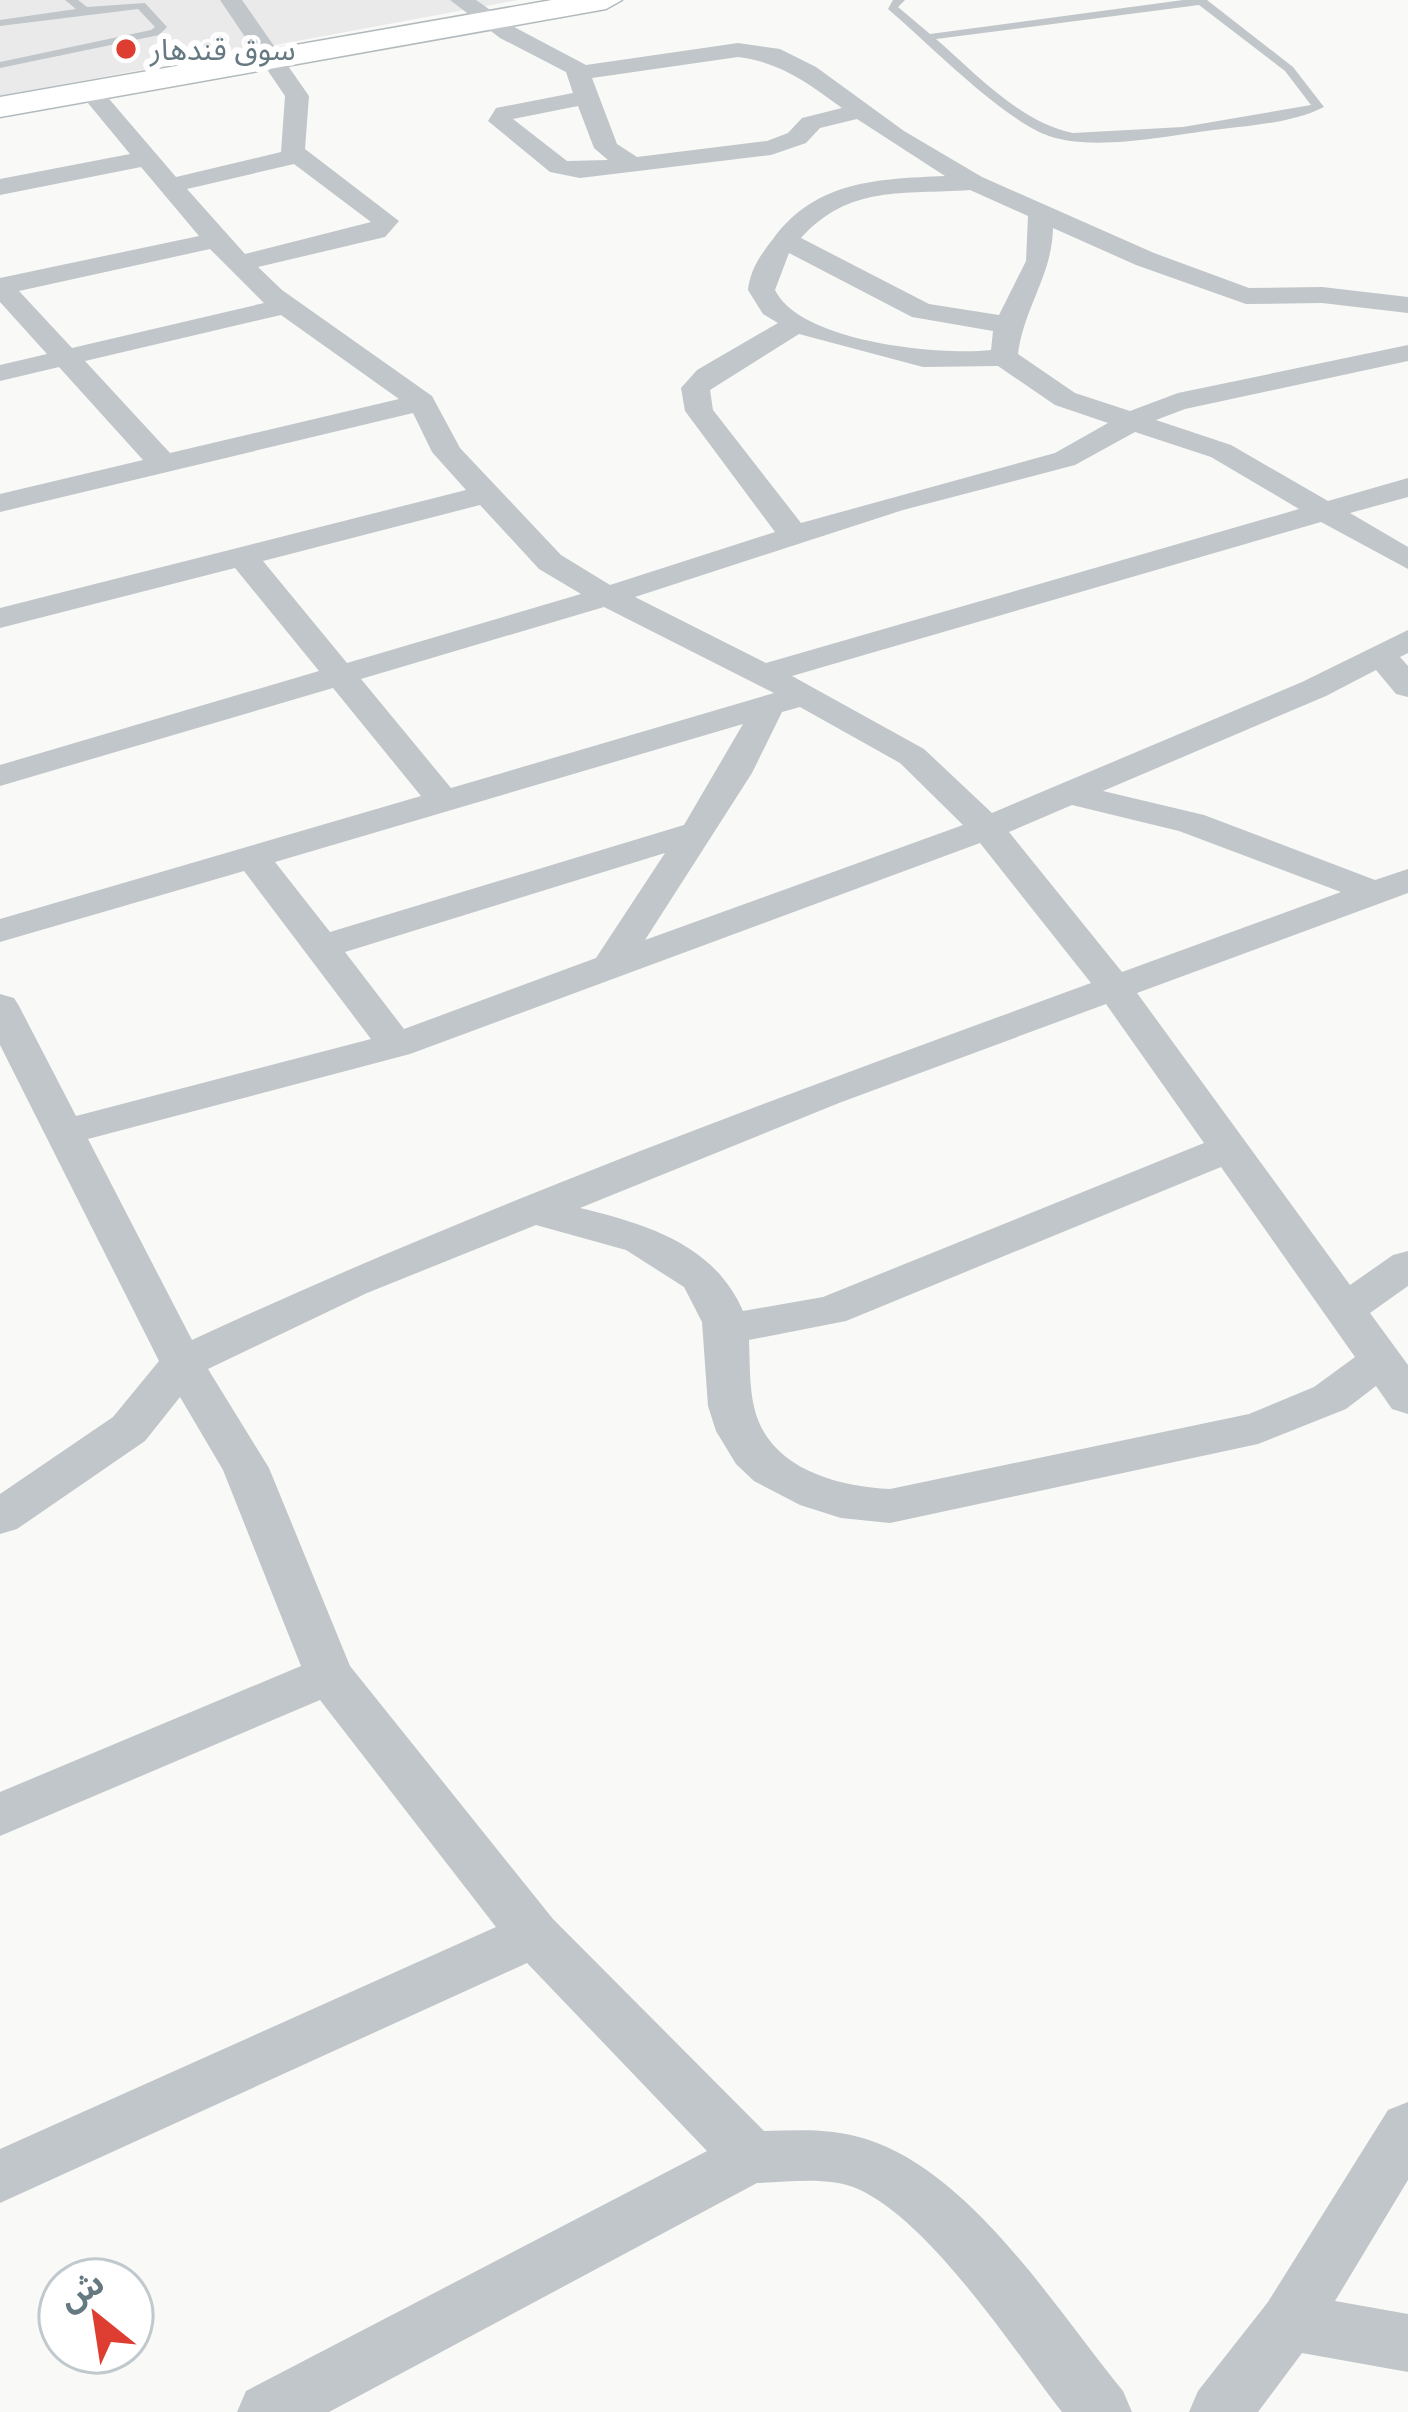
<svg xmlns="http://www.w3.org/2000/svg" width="1408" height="2412" font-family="'DM Sans','Noto Sans Arabic',sans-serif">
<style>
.built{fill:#eaeaea}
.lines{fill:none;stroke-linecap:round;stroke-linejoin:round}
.secondary-casing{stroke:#b3babd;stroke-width:3}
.lane{fill:#c0c6c9;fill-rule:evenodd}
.street{fill:#c0c6c9;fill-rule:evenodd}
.secondary{fill:#fff;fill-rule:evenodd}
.poi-dot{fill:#de3e32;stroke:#fff;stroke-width:4.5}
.labels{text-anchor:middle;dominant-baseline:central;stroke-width:12;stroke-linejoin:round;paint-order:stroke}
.far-poi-label{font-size:30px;fill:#657981;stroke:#fff;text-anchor:start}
</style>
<rect width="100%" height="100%" fill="#f9f9f7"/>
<!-- built -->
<path class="built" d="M0 0H518L0 96Z"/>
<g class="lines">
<!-- secondary casing -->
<g class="secondary-casing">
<path id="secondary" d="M552 0H622L606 9 0 117V97Z"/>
</g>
<!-- lane -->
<path class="lane" d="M65 0H78L87 7 145 3 167 27 159 35 0 68V62L151 30 155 27 138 9 0 26V20L76 9Z
M893 0H905L898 7 930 34 1183 0H1207L1293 67 1324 107C1291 124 1243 126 1206 131 1161 137 1092 151 1049 136 1002 119 928 43 888 9ZM1199 5 1285 71 1311 105 1183 127 1073 133C1021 123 975 73 936 39Z"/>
<!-- street -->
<path class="street" d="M220 0H242L309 96 305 149 399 221 385 237 258 267 282 290 432 396 460 448 561 555 610 585 775 532 685 411 681 388 697 370 778 323 763 314 748 290C750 270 761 254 773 239 816 180 879 179 945 176L857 119 820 128 806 143 771 155 580 178 550 172 488 121 496 108 573 93 566 72 500 38 450 0H476L516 28 586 65 738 43 780 49 816 67 904 131 982 177 1154 253 1249 288 1322 287 1408 297V313L1322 303 1246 304 1136 265 1053 228C1052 276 1024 307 1018 354L1075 393 1130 411 1178 393 1408 345V361L1185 409 1156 420 1231 445 1328 501 1408 478V497L1350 513 1408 547V569L1321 522 792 676 924 749 992 813 1302 682 1408 630V653L1400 657 1408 666V697L1396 694 1376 670 1326 696 1103 791 1204 815 1375 880 1408 869V893L1137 993 1350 1285 1393 1255 1408 1251V1286L1370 1313 1408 1365V1414L1392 1409 1376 1386 1346 1409 1258 1444 890 1523 841 1518 800 1505 754 1481 736 1464 716 1431 708 1406 702 1322 684 1287 626 1250 536 1225 367 1293 208 1369 269 1468 350 1666 553 1919 764 2131C798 2130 833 2128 866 2139 971 2172 1055 2308 1123 2391L1132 2412H1062C1013 2349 931 2222 858 2189 830 2176 788 2182 757 2183L329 2412H237L246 2391 707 2151 527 1963 0 2203V2149L496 1927 320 1700 0 1836V1792L301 1666 223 1470 180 1397 145 1441 17 1529 0 1534V1494L113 1417 159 1361 0 1045V994L14 998 19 1006 76 1116 371 1039 244 871 0 942V919L421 796 333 688 0 786V765L319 671 235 568 0 628V608L466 490 432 452 413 413 0 512V494L143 460 59 367 0 381V365L47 354 0 302V278L199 236 141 167 0 195V179L130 154 78 91 90 84 98 86 176 177 281 152 285 96ZM738 57C780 62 808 83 842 108L802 118 788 133 767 141 637 157 617 144 592 78ZM578 106 594 148 608 160 567 161 513 119ZM294 164 371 222 245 254 187 189ZM970 190 1028 216 1026 261 999 315 929 304 801 238C850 184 903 195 970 190ZM210 249 264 303 72 348 19 291ZM789 253 912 317 993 331 991 350C940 356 800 342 775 290ZM281 315 399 399 170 453 85 361ZM799 334 923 367 998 366 1055 405 1108 423 1055 453 801 523 713 410 710 390ZM1135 432 1211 457 1299 509 766 663 635 597 903 510 1075 465ZM480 505 539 569 581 594 347 663 263 561ZM604 607 774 693 451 788 361 679ZM800 707 900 763 963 825 645 940 752 773 782 712ZM743 724 684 825 330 932 275 862ZM1072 805 1179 831 1341 892 1122 972 1009 832ZM980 843 1091 983C788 1094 485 1204 192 1340L88 1139 410 1054ZM665 853 596 958 404 1029 345 952ZM1106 1004 1204 1143 823 1297 743 1311C714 1244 646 1224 580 1208L839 1103ZM1221 1167 1355 1357 1314 1387 1249 1414 890 1489C835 1486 768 1468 754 1407 749 1385 750 1362 749 1340L846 1321Z
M1408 2102V2180L1335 2301 1408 2314V2372L1302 2353 1258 2412H1189L1198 2391 1268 2302 1388 2110Z"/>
<!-- secondary -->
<use href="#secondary" class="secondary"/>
</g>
<!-- markers -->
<circle class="poi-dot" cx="126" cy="49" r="12"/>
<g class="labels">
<!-- far-poi labels -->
<g class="far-poi-label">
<text x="150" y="49">سوق قندهار</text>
</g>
</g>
<!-- north arrow -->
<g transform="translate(96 2316) rotate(330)"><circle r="57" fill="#ffffff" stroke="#c1c9cd" stroke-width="3"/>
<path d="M0-9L21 45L0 30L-21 45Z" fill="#de3e32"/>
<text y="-18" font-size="33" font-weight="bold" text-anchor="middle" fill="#657981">ش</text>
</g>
</svg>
